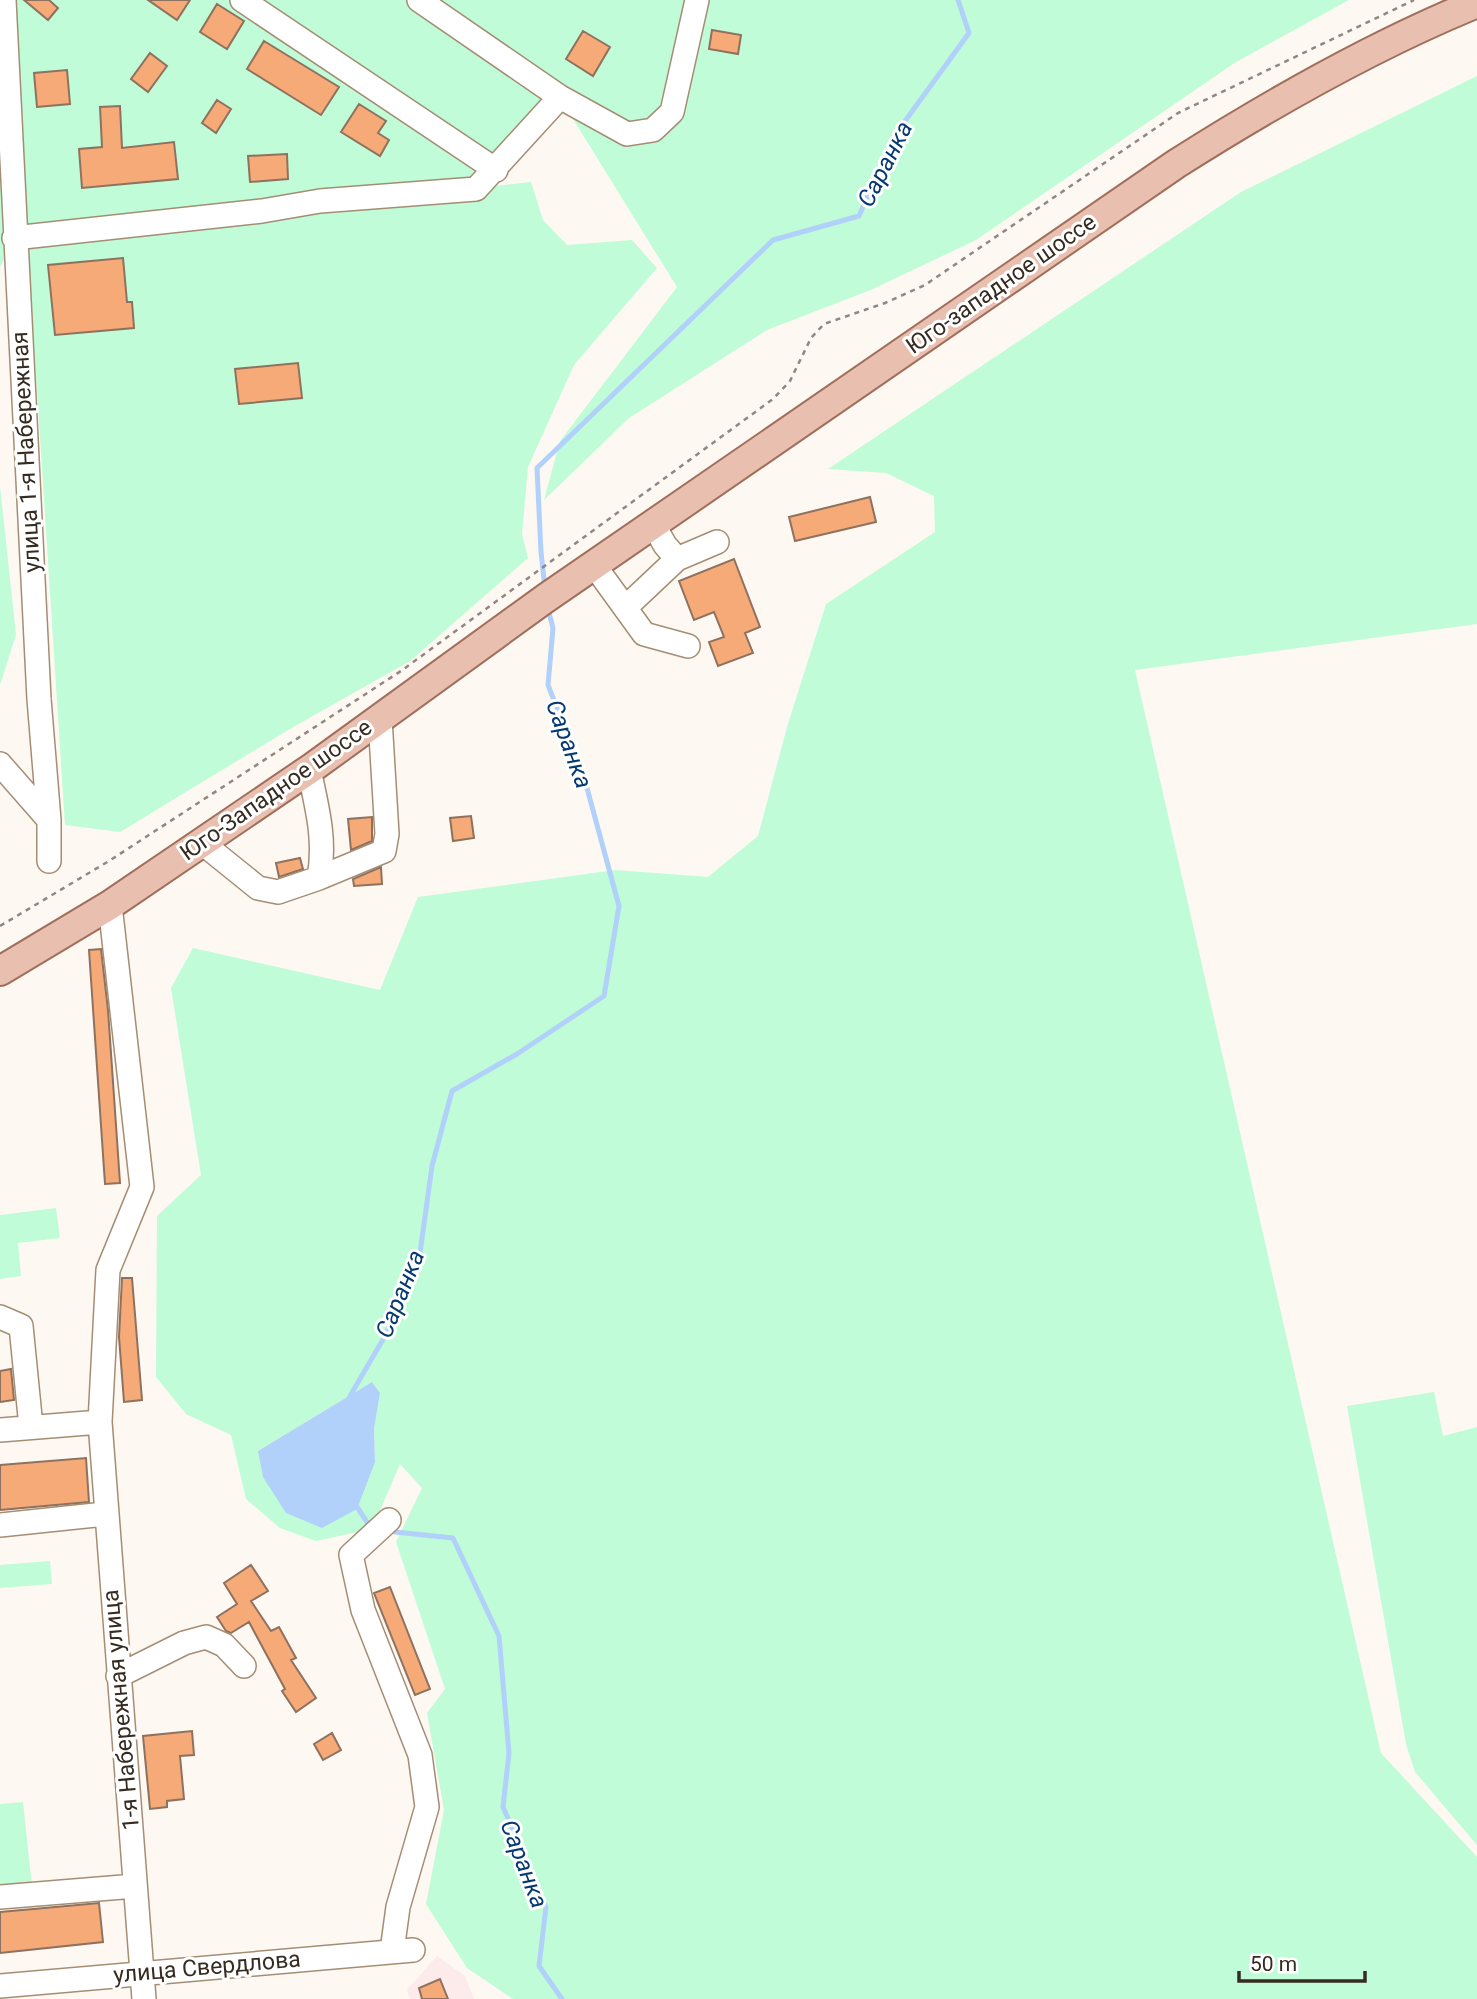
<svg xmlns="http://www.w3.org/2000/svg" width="1477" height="1999" font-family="Roboto,sans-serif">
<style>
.industrial{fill:#fcebea}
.green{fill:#bffcd7;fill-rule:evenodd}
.water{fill:#b1d0fa}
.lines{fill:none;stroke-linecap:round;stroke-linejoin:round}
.stream{stroke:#b1d0fa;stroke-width:5}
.building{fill:#f6aa77;stroke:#8e715e;stroke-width:2}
.minor-casing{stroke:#a58d74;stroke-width:26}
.major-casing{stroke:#a06f5c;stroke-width:32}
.path{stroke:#908880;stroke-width:2.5;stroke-dasharray:5 5;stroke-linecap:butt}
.minor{stroke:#fff;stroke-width:23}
.major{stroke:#e9bfb0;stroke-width:28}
.labels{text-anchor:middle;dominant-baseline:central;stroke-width:6;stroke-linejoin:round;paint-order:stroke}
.street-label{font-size:23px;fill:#352b21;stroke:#fff}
.water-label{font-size:24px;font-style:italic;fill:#053974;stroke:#fff}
</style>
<rect width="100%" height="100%" fill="#fef8f3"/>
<!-- industrial -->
<path class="industrial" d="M437 1956 465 1976 474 1999H410L407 1990Z"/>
<!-- green -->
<path class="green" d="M0 0H1349L1236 62 976 240 873 289 767 330 629 418 544 500 560 441 677 287 560 98 477 188 531 182 543 220 567 245 632 240 657 268 574 365 528 467 522 534 528 558 410 661 288 730 120 832 65 825 28 251 33 243 15 238 0 267Z
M1477 76V624L1135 670 1381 1753 1477 1857V1999H513L467 1968 426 1904 444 1810 427 1713 445 1689 396 1542 422 1488 400 1464 372 1529 316 1541 280 1528 246 1499 231 1435 186 1414 156 1377 157 1216 201 1175 171 988 193 948 380 990 418 897 615 870 708 877 758 836 787 727 826 604 935 532 934 496 886 473 828 469 1241 192ZM372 1382 380 1393 374 1429 375 1462 258 1451Z
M0 486 16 635 0 685Z
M56 1208 60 1238 18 1243 21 1276 0 1279V1215Z
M1434 1392 1443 1436 1477 1427V1845L1415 1772 1406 1744 1347 1406Z
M50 1561 52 1584 0 1588V1565Z
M23 1802 32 1886 0 1889V1804Z"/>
<!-- water -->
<path class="water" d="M372 1382 380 1393 374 1429 375 1462 357 1509 322 1528 286 1513 263 1477 258 1451Z"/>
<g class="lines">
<!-- stream -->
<path class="stream" d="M545 589 541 552 537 468 773 240 859 216 892 139 969 33 958 0
M349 1401 350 1396 385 1336 420 1253 432 1166 452 1091 517 1054 604 996 619 906 584 777 548 685 553 628 548 609
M355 1504 371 1528
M395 1532 453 1538 499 1636 509 1753 503 1807 546 1907 539 1966 562 1999"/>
</g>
<!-- building -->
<path class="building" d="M24 0H49L58 8 48 20Z
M148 0H190L177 20Z
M217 4 244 21 227 49 200 32Z
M712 30 741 35 738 54 709 49Z
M583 31 610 47 593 76 566 59Z
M264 41 339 87 321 115 247 69Z
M150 53 167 66 148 92 131 79Z
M67 70 70 104 37 107 34 73Z
M217 100 231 109 216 133 202 123Z
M359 104 386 121 378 133 389 140 380 156 341 132Z
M120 106 122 148 174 142 178 179 82 188 79 149 102 147 100 107Z
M287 154 288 179 250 182 248 156Z
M123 258 127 302H132L134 328 55 335 48 265Z
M298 363 302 398 239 404 235 369Z
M870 497 876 522 795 541 789 517Z
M734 559 760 627 745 633 753 653 718 666 709 642 724 637 714 612 694 620 679 581Z
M471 816 474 838 453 841 450 818Z
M372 817V841L351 850 348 819Z
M300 858 303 869 279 877 276 863Z
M381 867 382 884 354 886 353 879Z
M101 949 108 1010 120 1183 105 1184 89 950Z
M122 1278H132L142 1400 124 1402 119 1337Z
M11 1369 14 1400 0 1402V1371Z
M86 1458 89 1502 0 1510V1465Z
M251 1565 268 1591 251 1601 271 1631 279 1627 296 1658 291 1660 316 1698 296 1712 282 1691 285 1689 249 1622 231 1633 226 1631 217 1617 237 1604 224 1583Z
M390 1587 430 1689 415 1695 374 1593Z
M192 1731 194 1755 180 1756 184 1799 167 1801V1807L150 1809 143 1736Z
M332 1733 341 1750 323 1760 314 1744Z
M99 1903 103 1942 0 1953V1912Z
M440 1979 448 1999H422L419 1988Z"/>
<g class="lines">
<!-- minor casing -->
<g class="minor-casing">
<path id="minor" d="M4 0 39 699 49 820V861
M242 0 496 170
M419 0 560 97 627 134 653 130 672 112 697 0
M14 238 262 211 320 201 476 189 560 97
M653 524 665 545 677 559 717 542
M594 565 644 634 688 646
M625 608 677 559
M0 764 49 820
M201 842 258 888 278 892 319 878C326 840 317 807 309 770
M319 878 384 851 387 834 380 719
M110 905 142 1187 108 1270 100 1422 144 1999
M0 1317 21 1326 31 1427
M0 1430 100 1422
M389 1520 351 1555 363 1610 420 1755 427 1807 398 1907 392 1951
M0 1525 105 1514
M118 1676 184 1643 206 1637 224 1645 244 1666
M0 1897 135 1886
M0 1986 413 1950"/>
</g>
<!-- major casing -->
<g class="major-casing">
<path id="major" d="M0 971 110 905 313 767 546 598 1176 164C1272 103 1372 46 1477 3"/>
</g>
<!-- path -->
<path class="path" d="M0 926 109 861 401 671 773 399 790 381 811 338 824 324 885 303 925 285 1178 113 1414 0"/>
<!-- minor -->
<use href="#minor" class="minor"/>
<!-- major -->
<use href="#major" class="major"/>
</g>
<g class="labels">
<!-- street labels -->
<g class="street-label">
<text transform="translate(1001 284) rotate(-35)">Юго-западное шоссе</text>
<text transform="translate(26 452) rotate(-93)">улица 1-я Набережная</text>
<text transform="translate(276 790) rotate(-35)">Юго-Западное шоссе</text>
<text transform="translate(121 1710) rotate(-95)">1-я Набережная улица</text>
<text transform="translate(207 1967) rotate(-5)">улица Свердлова</text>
</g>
<!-- water labels -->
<g class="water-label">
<text transform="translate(885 164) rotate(-63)">Саранка</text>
<text transform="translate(569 744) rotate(70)">Саранка</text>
<text transform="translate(400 1294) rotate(-68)">Саранка</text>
<text transform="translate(524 1864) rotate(69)">Саранка</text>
</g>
</g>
<!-- scale -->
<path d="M1239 1971v10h126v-10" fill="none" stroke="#352b21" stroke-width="3.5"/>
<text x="1250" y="1971" font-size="21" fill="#352b21" stroke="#ffffff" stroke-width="5" paint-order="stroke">50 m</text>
</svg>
